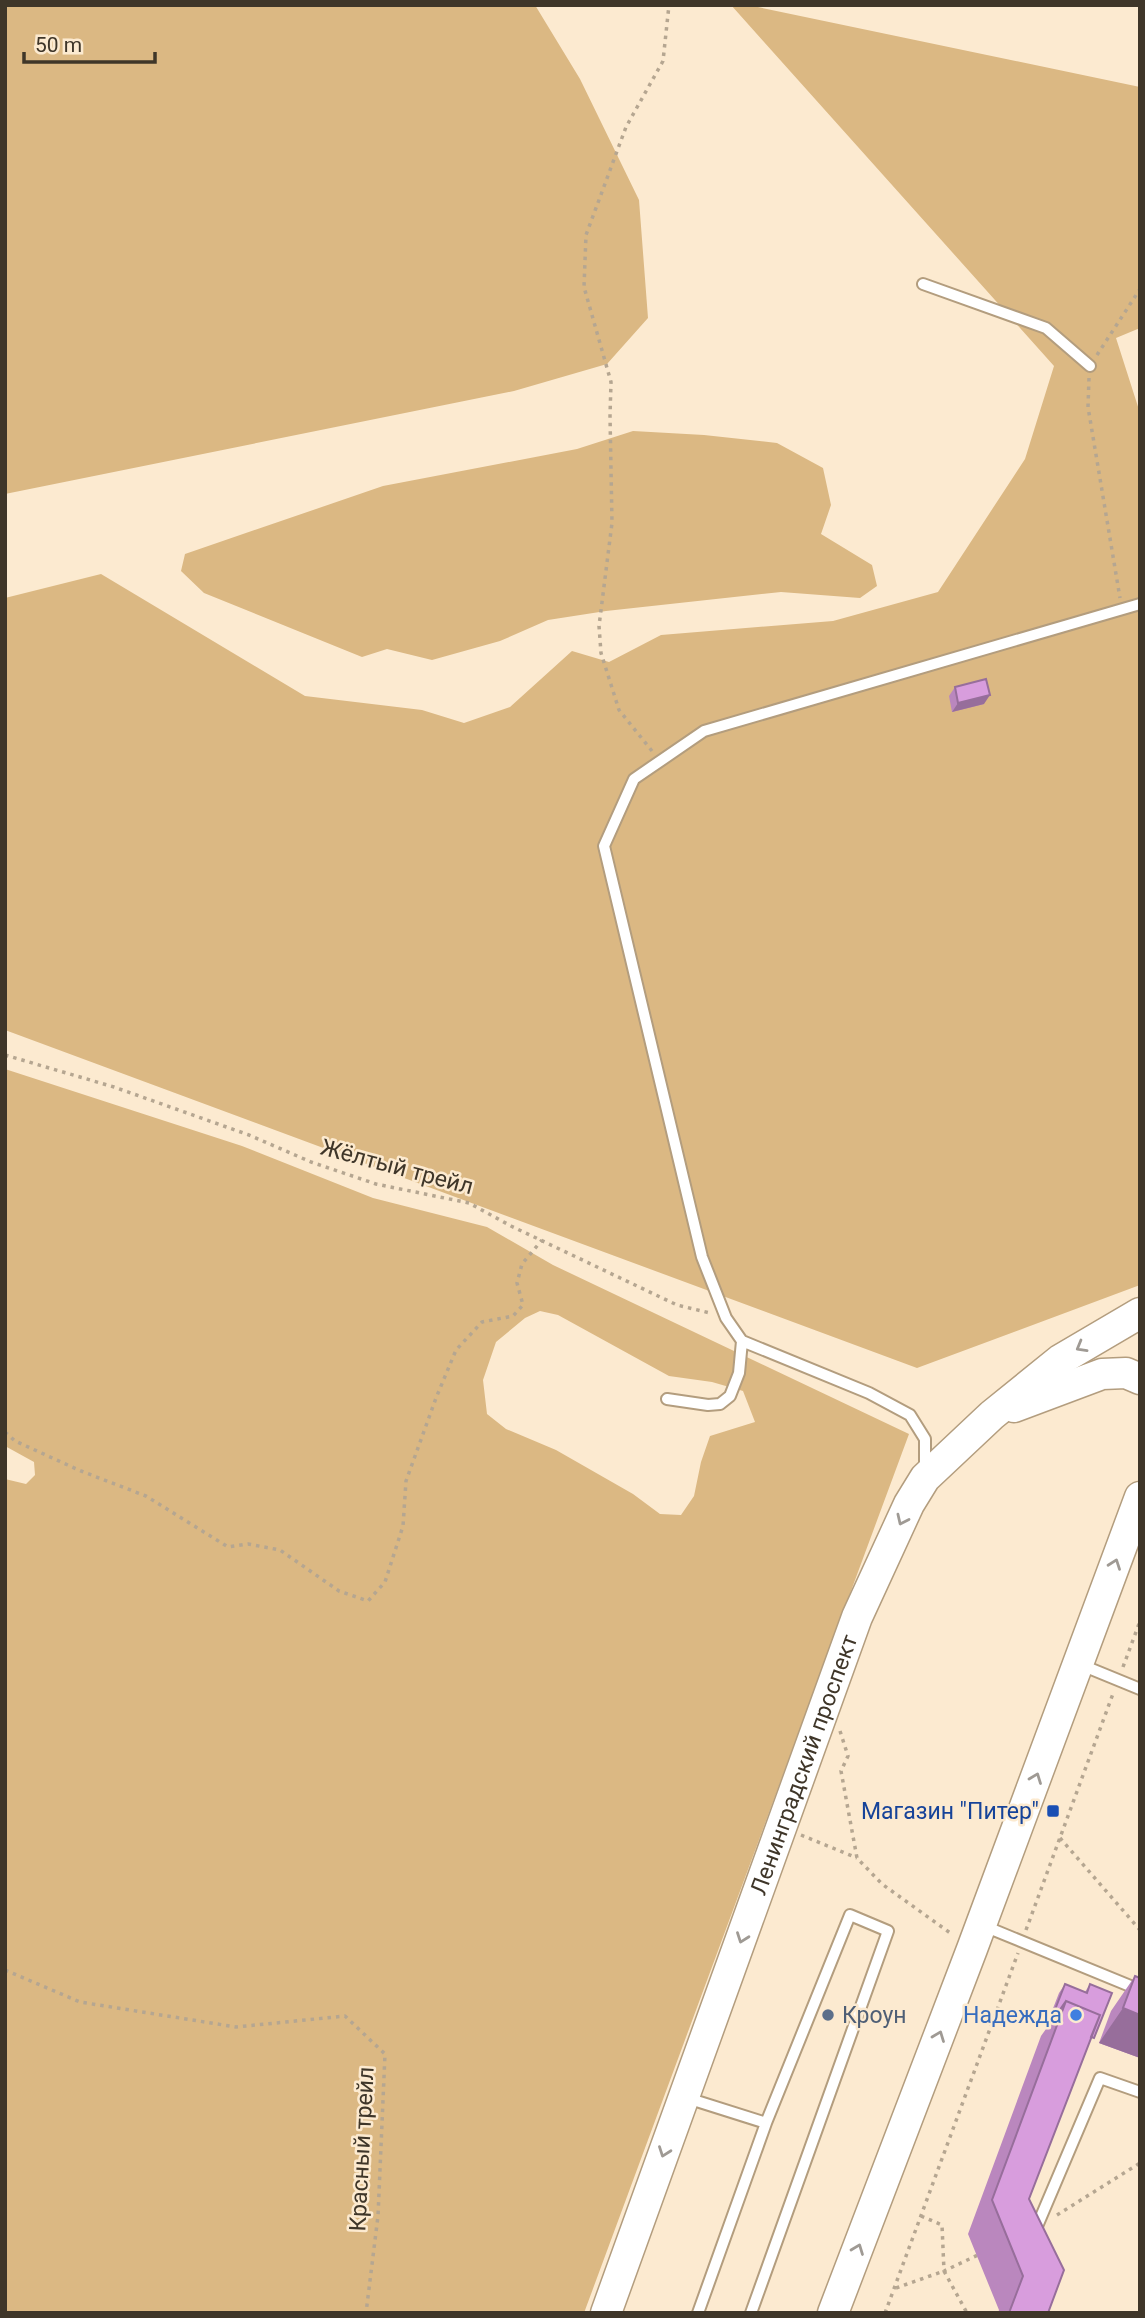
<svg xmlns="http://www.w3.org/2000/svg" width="1145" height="2318" font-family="Roboto,sans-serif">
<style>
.green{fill:#dbb883;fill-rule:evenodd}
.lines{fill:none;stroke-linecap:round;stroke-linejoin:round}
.service-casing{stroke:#b39d7e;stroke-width:14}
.secondary-casing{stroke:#b39d7e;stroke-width:33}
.path{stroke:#b5a691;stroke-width:3.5;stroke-dasharray:3.5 5;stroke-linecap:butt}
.service{stroke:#fff;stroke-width:10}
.secondary{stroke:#fff;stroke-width:30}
.wall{fill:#ba87be}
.shaded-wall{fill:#976e9b}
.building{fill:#d89ddd;stroke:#976e9b;stroke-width:2}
.oneway{stroke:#9f9a94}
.transit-dot{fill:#1a4fb4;stroke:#fcead0;stroke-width:2.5}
.service-dot{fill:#5c6f8a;stroke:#fcead0;stroke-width:2.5}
.shop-dot{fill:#3f7fe0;stroke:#fcead0;stroke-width:2.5}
.labels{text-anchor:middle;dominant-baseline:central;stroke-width:5;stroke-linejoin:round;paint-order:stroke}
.street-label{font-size:23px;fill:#3f3629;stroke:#fcead0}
.transit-label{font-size:23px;fill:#164399;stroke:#fcead0;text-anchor:end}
.service-label{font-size:23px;fill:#4e5e75;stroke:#fcead0;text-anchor:start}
.shop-label{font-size:23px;fill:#366cbe;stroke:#fcead0;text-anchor:end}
</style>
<rect width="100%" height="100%" fill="#fcead0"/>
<!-- green -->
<path class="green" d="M5 5H535L580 79 639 200 648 318 607 364 514 391 5 494Z
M731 5H748L1140 87V328L1116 338 1140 413V1285L917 1368 5 1030V598L101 574 305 696 422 710 464 723 510 707 572 651 609 662 661 635 833 621 938 592 1025 459 1054 366Z
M633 431 704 435 777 443 823 468 831 505 821 534 872 565 877 586 860 598 781 592 606 611 548 620 500 641 432 660 387 649 362 657 204 593 181 571 185 554 383 486 577 449Z
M5 1069 242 1146 373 1198 487 1227 553 1265 909 1434 584 2313H5V1479L26 1484 35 1475 34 1462 5 1446ZM540 1311 558 1315 669 1376 712 1382 743 1391 755 1422 710 1436 701 1462 694 1496 681 1515 660 1514 633 1494 556 1450 506 1429 487 1414 483 1380 496 1342 525 1318Z"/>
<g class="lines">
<!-- service casing -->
<g class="service-casing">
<path id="service" d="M923 284 1046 328 1090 366
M742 1341 869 1393 910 1415 925 1439V1472
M667 1399 708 1405 720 1404 730 1396 739 1373 742 1341 726 1318 702 1257 604 846 634 779 704 731 1140 604
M1079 1664 1140 1689
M984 1926 1140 1990
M687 2098 766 2123 698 2313
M1035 2231 1100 2078 1140 2092
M751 2313 888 1931 850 1915 766 2123"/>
</g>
<!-- secondary casing -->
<g class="secondary-casing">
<g id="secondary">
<path d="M1014 1407 1102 1374 1126 1373 1140 1379"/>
<path id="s1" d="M606 2313 857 1617 909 1504 925 1478 992 1415 1060 1360 1140 1313"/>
<path d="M833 2313 972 1949 1140 1497"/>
</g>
</g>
<!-- path -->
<path class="path" d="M1097 355 1140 289
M1089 378 1088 407 1120 598
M652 751 619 710 601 653 599 626 612 523 610 416 611 382 584 287 586 235 626 127 663 61 669 5
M5 1055 114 1087 249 1135 311 1162 376 1184 469 1203 511 1226 677 1305 710 1313
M5 1432 15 1441 81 1471 146 1496 228 1547 248 1544 280 1550 339 1591 368 1601 385 1582 403 1526 406 1481 436 1398 456 1350 482 1322 513 1316 523 1305 517 1283 522 1264 542 1240
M1123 1667 1140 1621
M840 1731 848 1756 841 1771 857 1858 882 1884 953 1935
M801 1835 857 1858
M1060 1838 1140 1930
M1026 1930 1114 1691
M5 1970 80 2002 236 2027 345 2016 385 2054 378 2216 366 2313
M1057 2215 1140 2163
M921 2216 942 2225 944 2271 978 2255
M896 2288 944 2271 967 2313
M885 2313 1018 1953"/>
<!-- service -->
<use href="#service" class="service"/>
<!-- secondary -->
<use href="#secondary" class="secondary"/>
</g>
<!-- wall -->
<path class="wall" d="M955 687 984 704 952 712 949 696Z
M1135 1976 1140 1978V2058L1099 2043 1111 2011Z
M1065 1984 1085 1992 1090 1984 1088 2046 1029 2199 1048 2313H998L999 2310 968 2234 1041 2036 1046 2029H1045L1059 1993Z"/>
<!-- shaded-wall -->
<path class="shaded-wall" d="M990 695 984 704 952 712 958 703Z
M1123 2008 1140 2015V2058L1099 2043Z"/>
<!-- building -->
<path class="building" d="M986 679 990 695 958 703 955 687Z
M1135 1976 1140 1978V2015L1123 2008Z
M1065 1984 1087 1993 1090 1984 1112 1993 1094 2038 1091 2037 1100 2015 1066 2001 1052 2021 1051 2020Z
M1066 2001 1100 2015 1029 2199 1064 2270 1048 2313H1009L1023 2276 992 2200Z"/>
<!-- one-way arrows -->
<defs><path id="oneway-chevron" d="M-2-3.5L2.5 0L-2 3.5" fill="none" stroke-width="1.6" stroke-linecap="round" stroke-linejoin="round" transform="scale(1.75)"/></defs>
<g class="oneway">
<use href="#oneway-chevron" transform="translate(1081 1347) rotate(150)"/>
<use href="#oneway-chevron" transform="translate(902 1520) rotate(115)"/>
<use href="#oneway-chevron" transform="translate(1115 1564) rotate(-70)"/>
<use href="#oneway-chevron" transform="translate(1036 1778) rotate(-69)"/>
<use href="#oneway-chevron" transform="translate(742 1938) rotate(110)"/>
<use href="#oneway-chevron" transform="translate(939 2036) rotate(-69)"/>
<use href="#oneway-chevron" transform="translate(664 2152) rotate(110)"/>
<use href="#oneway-chevron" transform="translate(858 2249) rotate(-69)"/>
</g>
<!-- markers -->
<rect class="transit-dot" x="1046" y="1804" width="14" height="14" rx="3.5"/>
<circle class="service-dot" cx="828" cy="2015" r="7"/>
<circle class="shop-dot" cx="1076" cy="2015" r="7"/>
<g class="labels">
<!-- street labels -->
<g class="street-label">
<text transform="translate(397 1167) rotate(15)">Жёлтый трейл</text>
<text stroke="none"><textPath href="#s1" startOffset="583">Ленинградский проспект</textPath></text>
<text transform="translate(362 2149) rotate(-87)">Красный трейл</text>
</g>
<!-- transit labels -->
<g class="transit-label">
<text x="1039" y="1811">Магазин "Питер"</text>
</g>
<!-- service labels -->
<g class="service-label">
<text x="842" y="2015">Кроун</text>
</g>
<!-- shop labels -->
<g class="shop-label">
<text x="1062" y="2015">Надежда</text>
</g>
</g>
<!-- border -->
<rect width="1145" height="2318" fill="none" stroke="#3f3629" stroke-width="14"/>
<!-- scale -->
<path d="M24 52v10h131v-10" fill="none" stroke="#3f3629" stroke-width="3.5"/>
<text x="35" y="52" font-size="21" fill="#3f3629" stroke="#fcead0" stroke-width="5" paint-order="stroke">50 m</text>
</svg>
